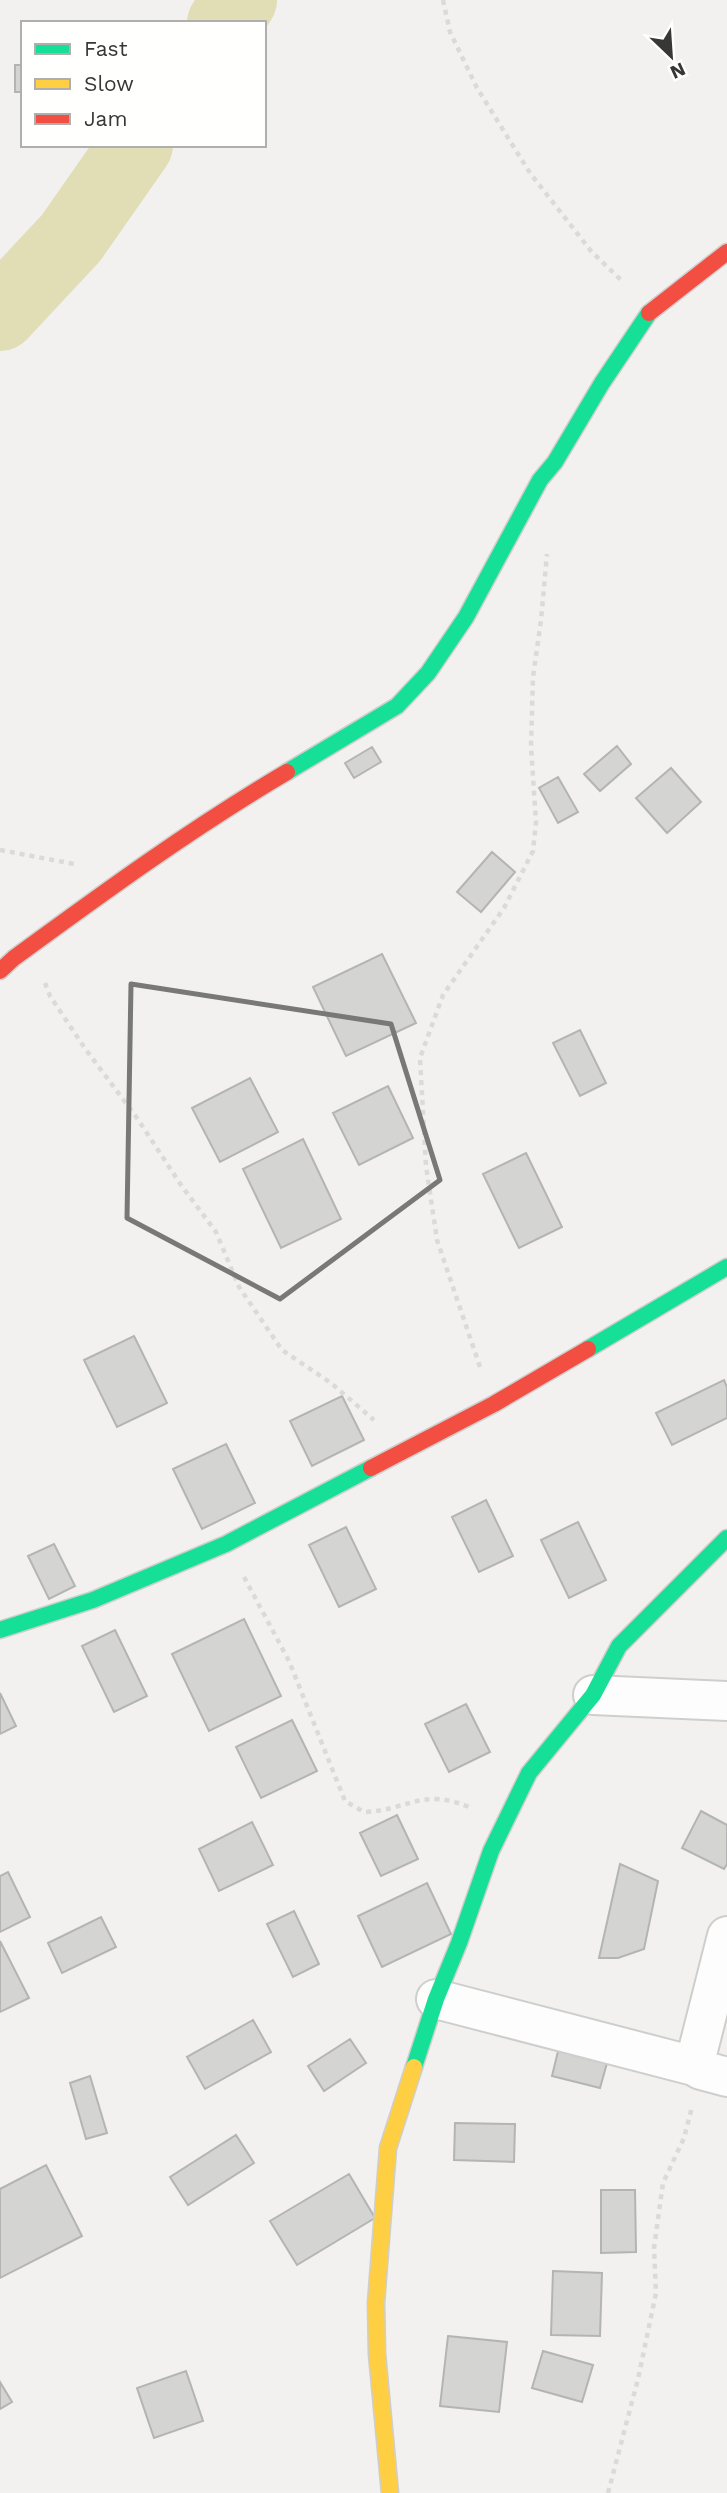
<svg xmlns="http://www.w3.org/2000/svg" width="727" height="2493" font-family="'Work Sans',sans-serif">
<style>
.lines{fill:none;stroke-linecap:round;stroke-linejoin:round}
.river{stroke:#e1deb5;stroke-width:74}
.building{fill:#d4d4d3;stroke:#b5b4b4;stroke-width:2}
.street-casing{stroke:#cececc;stroke-width:42}
.fast-casing{stroke:#cececc;stroke-width:19}
.slow-casing{stroke:#cececc;stroke-width:19}
.jam-casing{stroke:#cececc;stroke-width:19}
.path{stroke:#dadad9;stroke-width:4.5;stroke-dasharray:5 5;stroke-linecap:butt}
.street{stroke:#fdfdfd;stroke-width:38}
.fast{stroke:#16e098;stroke-width:16}
.slow{stroke:#ffcf43;stroke-width:16}
.jam{stroke:#f24e42;stroke-width:16}
.marked{fill:none;stroke:#787877;stroke-width:5;stroke-linejoin:round}
</style>
<rect width="100%" height="100%" fill="#f2f1f0"/>
<g class="lines">
<!-- river -->
<path class="river" d="M224 23 240 0
M0 314 71 238 136 145"/>
</g>
<!-- building -->
<path class="building" d="M15 65H23V92H15Z
M617 746 631 764 600 791 584 774Z
M372 747 381 762 354 778 345 763Z
M671 768 701 802 667 833 636 798Z
M558 777 578 812 558 823 539 788Z
M492 852 515 872 481 912 457 892Z
M382 954 416 1023 346 1056 313 987Z
M580 1030 606 1083 580 1096 553 1043Z
M250 1078 278 1132 220 1162 192 1108Z
M388 1086 413 1138 359 1165 333 1113Z
M303 1139 341 1219 281 1248 243 1169Z
M526 1153 562 1227 519 1248 483 1174Z
M134 1336 167 1403 117 1427 84 1360Z
M724 1380 727 1387V1418L672 1445 656 1413Z
M342 1396 364 1440 312 1466 290 1421Z
M226 1444 255 1503 202 1529 173 1469Z
M486 1500 513 1556 479 1572 452 1517Z
M578 1522 606 1580 569 1598 541 1540Z
M346 1527 376 1589 339 1607 309 1545Z
M54 1544 75 1586 49 1599 28 1556Z
M244 1619 281 1696 209 1731 172 1654Z
M115 1630 147 1696 114 1712 82 1646Z
M0 1693 16 1726 0 1734Z
M466 1704 490 1752 449 1772 425 1724Z
M292 1720 317 1771 261 1798 236 1747Z
M701 1811 727 1825V1864L724 1869 682 1848Z
M397 1815 418 1859 381 1876 360 1833Z
M252 1822 273 1865 219 1891 199 1849Z
M620 1864 658 1881 644 1949 618 1958H599Z
M8 1872 30 1917 0 1932V1876Z
M427 1883 451 1934 382 1967 358 1916Z
M294 1911 319 1964 293 1977 267 1924Z
M101 1917 116 1947 62 1973 48 1943Z
M0 1941 29 1998 0 2012Z
M253 2020 271 2052 205 2089 187 2057Z
M350 2039 366 2063 324 2091 308 2066Z
M560 2043 609 2056 600 2088 552 2076Z
M90 2076 107 2133 86 2139 70 2083Z
M455 2123 515 2124 514 2162 454 2160Z
M236 2135 254 2163 188 2205 170 2177Z
M46 2165 82 2236 0 2278V2189Z
M349 2174 375 2218 297 2265 270 2221Z
M601 2190H635L636 2252 601 2253Z
M553 2271 602 2273 600 2336 551 2335Z
M448 2336 507 2342 499 2412 440 2406Z
M543 2351 593 2365 582 2402 532 2388Z
M186 2371 203 2421 154 2438 137 2388Z
M0 2382 12 2402 0 2409Z"/>
<g class="lines">
<!-- street casing -->
<g class="street-casing">
<path id="street" d="M593 1695 727 1701
M436 1999 694 2066 701 2070 727 2077
M694 2066 727 1936"/>
</g>
<!-- fast casing -->
<g class="fast-casing">
<path id="fast" d="M287 772 397 706 428 673 466 617 540 480 555 462 602 383 649 313
M588 1349 727 1267
M0 1630 93 1600 226 1544 371 1468
M414 2067 436 1999 459 1943 491 1851 529 1773 593 1695 619 1646 727 1538"/>
</g>
<!-- slow casing -->
<g class="slow-casing">
<path id="slow" d="M390 2493 377 2354 376 2303 388 2148 414 2067"/>
</g>
<!-- jam casing -->
<g class="jam-casing">
<path id="jam" d="M649 313 727 252
M0 971 14 958C103 893 192 828 287 772
M371 1468 494 1404 588 1349"/>
</g>
<!-- path -->
<path class="path" d="M443 0 450 32 477 88 530 173 591 251 623 282
M0 850 74 864
M45 983 50 996 84 1047 137 1118 181 1185 216 1232 239 1287 282 1350 331 1383 374 1420
M480 1367 437 1240 426 1166 420 1058 443 995 504 908 533 851 536 822 531 746 533 677 541 620 547 554
M244 1577 289 1661 345 1801 364 1812C406 1811 422 1787 469 1807
M608 2493 638 2379 656 2293 654 2248 663 2183 684 2138 692 2107"/>
<!-- street -->
<use href="#street" class="street"/>
<!-- fast -->
<use href="#fast" class="fast"/>
<!-- slow -->
<use href="#slow" class="slow"/>
<!-- jam -->
<use href="#jam" class="jam"/>
</g>
<!-- marked area -->
<path class="marked" d="M131 984 391 1024 440 1180 280 1299 127 1218Z"/>
<!-- legend -->
<rect x="21" y="21" width="245" height="126" fill="#fffffe" stroke="#afafae" stroke-width="2"/>
<rect x="35" y="44" width="35" height="10" fill="#16e098" stroke="#afafae" stroke-width="2"/>
<text x="84" y="56" font-size="21" fill="#373736">Fast</text>
<rect x="35" y="79" width="35" height="10" fill="#ffcf43" stroke="#afafae" stroke-width="2"/>
<text x="84" y="91" font-size="21" fill="#373736">Slow</text>
<rect x="35" y="114" width="35" height="10" fill="#f24e42" stroke="#afafae" stroke-width="2"/>
<text x="84" y="126" font-size="21" fill="#373736">Jam</text>
<!-- north arrow -->
<g transform="translate(671 56) rotate(155)" stroke="#fffffe" stroke-width="5" paint-order="stroke">
<path d="M0-5L12 26L0 18L-12 26Z" fill="#373736"/>
<text y="-10" font-size="19" font-weight="bold" text-anchor="middle" fill="#373736">N</text>
</g>
</svg>
